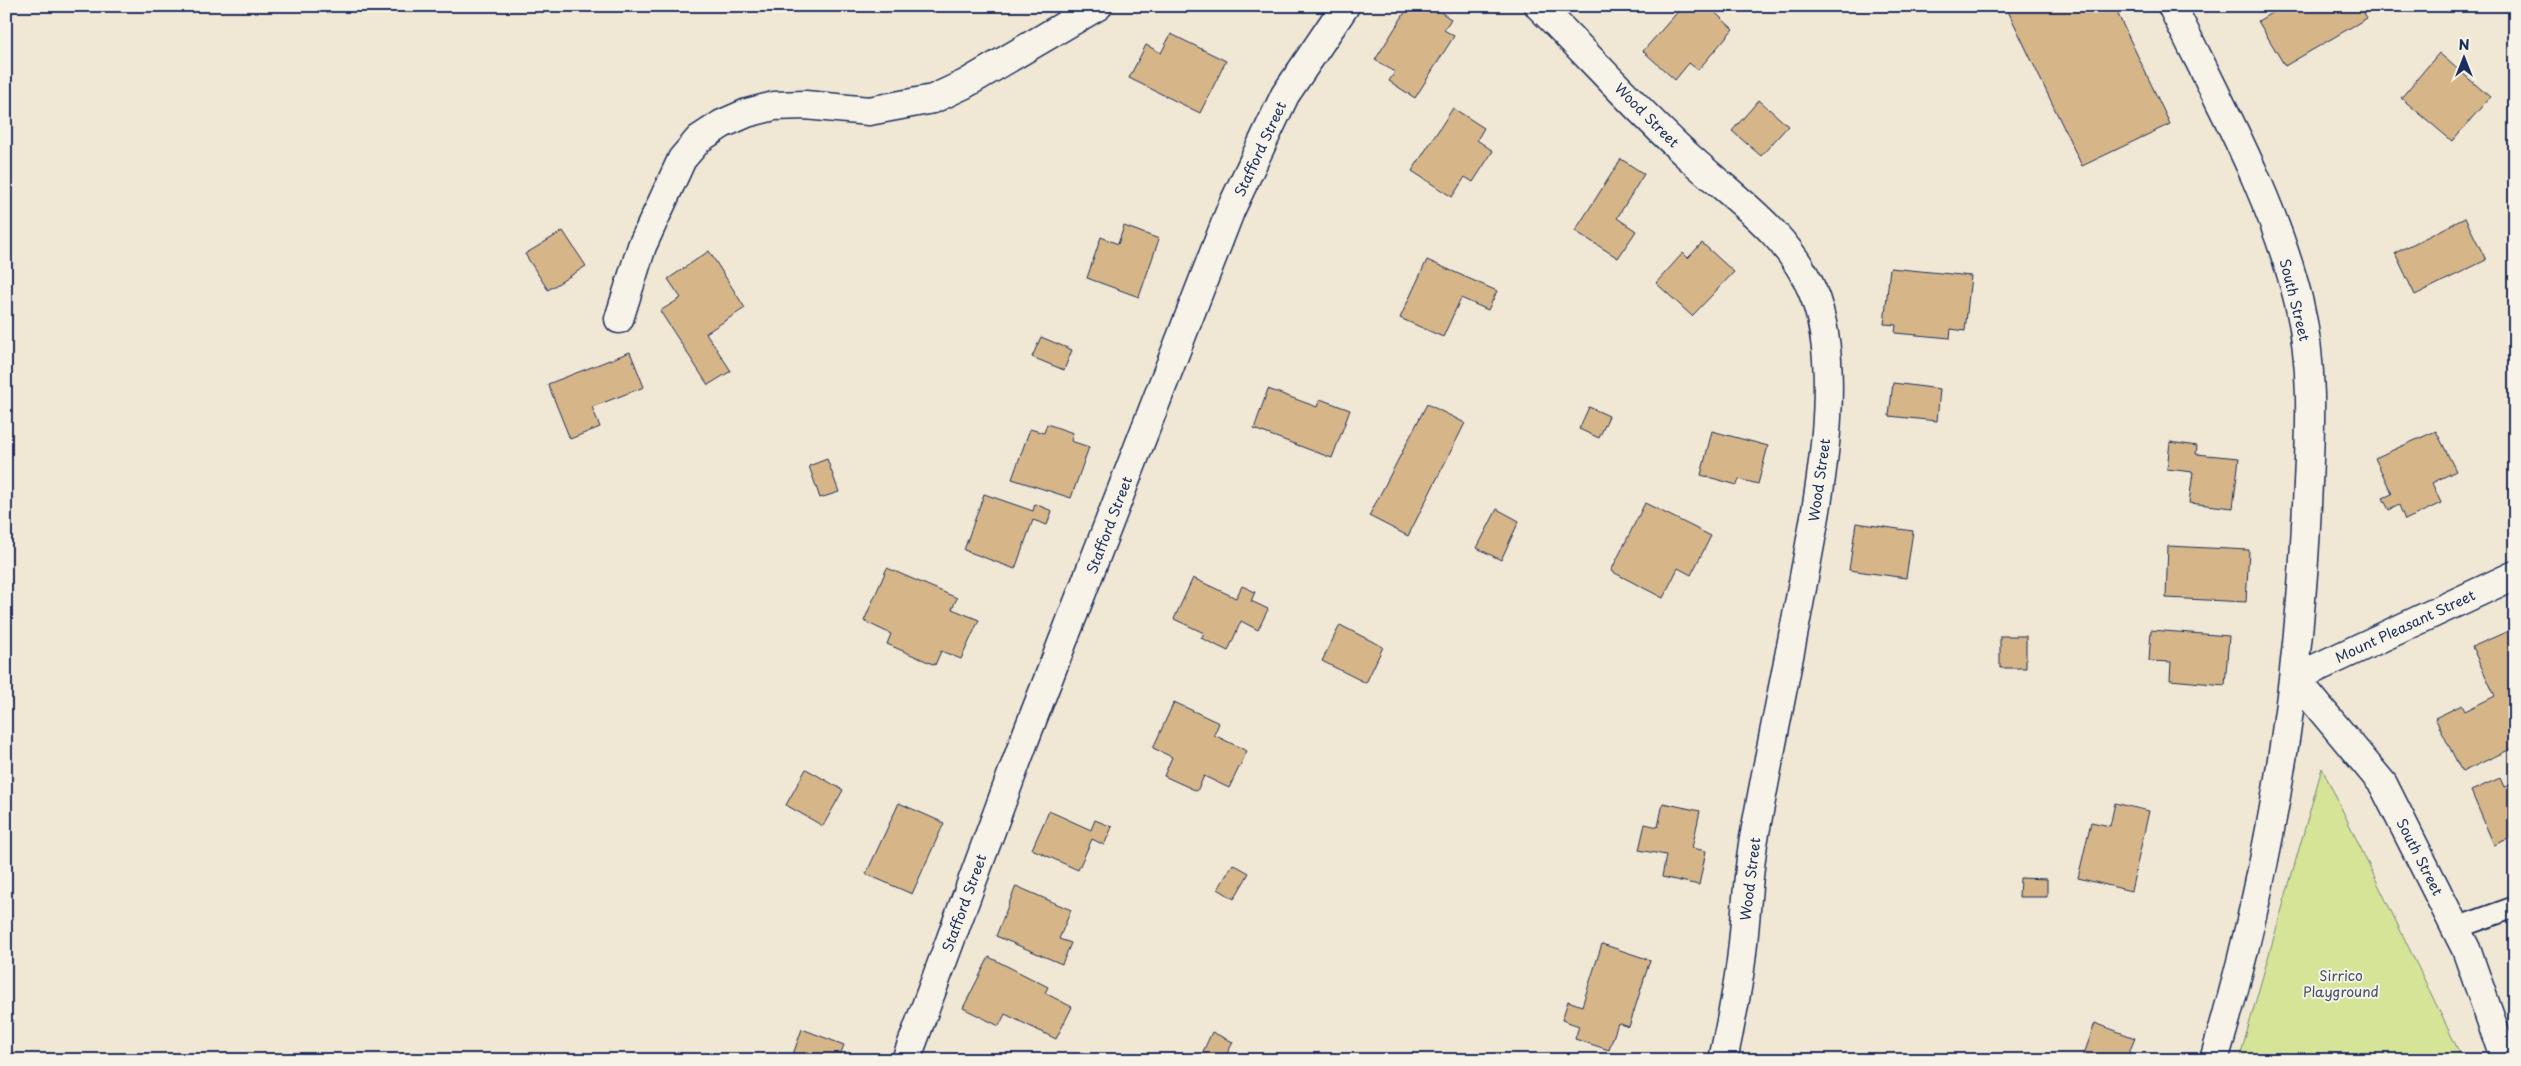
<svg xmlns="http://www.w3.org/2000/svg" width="2521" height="1066" font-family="'Playpen Sans',sans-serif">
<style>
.green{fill:#d5e497;stroke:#788a7a}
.building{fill:#d6b689;stroke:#1b2f5e}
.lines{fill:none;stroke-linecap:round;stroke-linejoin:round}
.service-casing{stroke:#1b2f5e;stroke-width:24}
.minor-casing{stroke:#1b2f5e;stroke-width:31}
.tertiary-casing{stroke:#1b2f5e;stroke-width:31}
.service{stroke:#f7f3e8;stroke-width:20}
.minor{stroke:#f7f3e8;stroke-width:28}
.tertiary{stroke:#f7f3e8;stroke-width:28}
.labels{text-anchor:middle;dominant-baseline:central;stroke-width:4;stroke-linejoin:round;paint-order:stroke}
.street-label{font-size:14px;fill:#1b2f5e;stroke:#f7f3e8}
.park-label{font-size:14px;fill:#405369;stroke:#f7f3e8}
</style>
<rect width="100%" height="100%" fill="#f0e7d5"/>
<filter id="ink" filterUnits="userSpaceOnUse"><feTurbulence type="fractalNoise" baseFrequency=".02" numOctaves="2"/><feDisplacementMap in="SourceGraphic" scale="10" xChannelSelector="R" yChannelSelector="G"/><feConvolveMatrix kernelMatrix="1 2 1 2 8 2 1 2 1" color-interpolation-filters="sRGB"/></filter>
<g filter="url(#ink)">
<!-- green -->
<path class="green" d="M2322 768 2463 1060H2239Z"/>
<!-- building -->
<path class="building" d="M1409 6 1415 11 1418 6H1431L1451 19 1444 30 1454 36 1415 98 1389 81 1395 72 1375 60Z
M1683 6H1708L1733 29 1698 70 1689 63 1675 80 1643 51Z
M2017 6H2114L2170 124 2082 166 2008 11Z
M2283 6H2360L2367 18 2285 66 2258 21Z
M1171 34 1226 61 1200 113 1129 78 1146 45 1161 53Z
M2439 53 2490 97 2452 141 2401 98Z
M1759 100 1788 126 1761 156 1732 131Z
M1453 108 1484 128 1477 140 1493 151 1473 182 1465 177 1452 197 1412 171Z
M1621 159 1644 174 1617 218 1636 231 1618 258 1575 231Z
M2465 218 2486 260 2415 295 2395 253Z
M1124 226 1159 239 1139 297 1087 278 1101 237 1118 244Z
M563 231 586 266 548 290 525 254Z
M1702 243 1734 272 1692 316 1656 283 1683 253 1688 258Z
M709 251 745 308 706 333 731 371 708 385 660 311 681 298 668 279Z
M1427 260 1497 291 1488 310 1461 298 1443 337 1400 318Z
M1890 268 1971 276 1965 331 1951 329 1950 338 1895 333 1896 325 1884 324Z
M1041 337 1072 350 1064 370 1032 357Z
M630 352 644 387 592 407 600 427 570 439 548 384Z
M1893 383 1940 389 1937 421 1889 416Z
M1268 389 1317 407 1320 399 1350 410 1332 458 1254 429Z
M1427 404 1465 423 1408 536 1369 516Z
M1589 407 1609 416 1599 438 1579 429Z
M1047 424 1073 433 1071 441 1089 447 1071 498 1012 479 1030 429 1044 433Z
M1712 431 1768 446 1758 484 1739 479 1737 485 1701 475Z
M2436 431 2456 471 2432 483 2441 503 2405 520 2399 505 2389 510 2383 498 2392 494 2375 458Z
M2170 442 2197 446 2196 454 2239 458 2233 508 2189 503 2193 472 2167 469Z
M827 459 839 492 820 498 809 466Z
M984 494 1033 511 1035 504 1052 511 1047 525 1033 520 1015 569 964 550Z
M1645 503 1711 536 1691 575 1678 568 1663 598 1611 571Z
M1497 509 1519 521 1501 560 1477 548Z
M1856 523 1913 531 1906 578 1849 570Z
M2168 546 2249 550 2246 602 2166 598Z
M887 568 957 598 952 609 979 620 961 659 941 651 935 665 887 644 891 634 864 621Z
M1193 578 1236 598 1242 586 1255 592 1251 601 1268 609 1258 630 1241 621 1228 651 1201 638 1204 633 1174 619Z
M1340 625 1383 647 1366 683 1322 661Z
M2515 628V747L2462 772 2435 718 2462 705 2465 711 2495 696 2472 647Z
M2151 630 2229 636 2225 685 2170 680 2171 662 2149 661Z
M2000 636H2026V668H2000Z
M1174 702 1219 723 1214 735 1247 751 1229 788 1204 776 1197 791 1164 776 1172 757 1153 748Z
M806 769 843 790 823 826 786 805Z
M2500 778 2504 787 2515 783V836L2494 845 2471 791Z
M899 803 944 823 912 894 866 874Z
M1663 803 1700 811 1692 848 1706 851 1699 885 1662 877 1666 855 1639 850 1645 824 1658 827Z
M2115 803 2149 811 2131 891 2078 878 2091 822 2110 826Z
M1049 811 1091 830 1095 820 1112 827 1104 845 1092 839 1078 870 1032 849Z
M1233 864 1249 873 1234 899 1218 889Z
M2020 878 2047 879V897H2019Z
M1016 886 1071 910 1059 939 1071 943 1062 964 996 936Z
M1602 944 1650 960 1629 1027 1618 1023 1609 1050 1575 1039 1579 1026 1562 1020 1568 1001 1582 1006Z
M989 957 1048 987 1045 993 1072 1007 1056 1039 1005 1014 999 1026 963 1008Z
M2095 1023 2135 1038 2126 1060H2091L2083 1057Z
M802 1029 844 1045 838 1060H791Z
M1212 1032 1233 1042 1224 1060H1209L1201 1056Z
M1081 1052 1095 1060H1076Z"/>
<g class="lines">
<!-- service casing -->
<g class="service-casing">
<path id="service" d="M2456 928 2515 907"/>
</g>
<!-- minor casing -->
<g class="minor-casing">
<path id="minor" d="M1539 6C1589 56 1637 110 1689 157 1734 198 1787 232 1812 290 1845 368 1819 496 1804 577 1788 666 1769 754 1753 844 1747 882 1746 922 1741 961 1737 994 1730 1027 1723 1060
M619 319 642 246 682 159 699 139 722 124 747 113 774 106 805 105 869 111 933 99 965 84 1098 6
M906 1060 1026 736 1231 209 1285 95 1345 6
M2505 1060 2466 949 2383 784 2295 678 2515 575"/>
</g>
<!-- tertiary casing -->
<g class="tertiary-casing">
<path id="tertiary" d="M2172 6C2219 102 2274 199 2299 303 2315 370 2310 437 2307 505 2299 692 2268 880 2214 1060"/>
</g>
<!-- service -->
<use href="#service" class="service"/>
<!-- minor -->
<use href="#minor" class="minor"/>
<!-- tertiary -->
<use href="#tertiary" class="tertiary"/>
</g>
</g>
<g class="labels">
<!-- street labels -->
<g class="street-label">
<text transform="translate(1647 115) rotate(45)">Wood Street</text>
<text transform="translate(1260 149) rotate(-65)">Stafford Street</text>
<text transform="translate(2295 300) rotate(76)">South Street</text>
<text transform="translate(1819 480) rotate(-82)">Wood Street</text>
<text transform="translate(1109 525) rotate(-69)">Stafford Street</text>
<text transform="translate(2405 626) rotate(-25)">Mount Pleasant Street</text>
<text transform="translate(2420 857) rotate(63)">South Street</text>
<text transform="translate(1750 879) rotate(-83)">Wood Street</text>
<text transform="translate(964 903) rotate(-70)">Stafford Street</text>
</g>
<!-- park labels -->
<g class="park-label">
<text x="2341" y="975">Sirrico<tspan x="2341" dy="16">Playground</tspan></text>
</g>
</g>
<!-- margin -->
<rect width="2521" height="1066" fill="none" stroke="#f7f3e8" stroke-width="25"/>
<rect x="12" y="12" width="2496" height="1041" fill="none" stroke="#1b2f5e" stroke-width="2" filter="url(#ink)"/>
<!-- north arrow -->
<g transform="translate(2464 58)" stroke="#f7f3e8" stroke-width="4" paint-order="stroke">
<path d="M0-4L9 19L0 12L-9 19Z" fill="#1b2f5e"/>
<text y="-8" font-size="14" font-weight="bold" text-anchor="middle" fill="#1b2f5e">N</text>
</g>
</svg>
